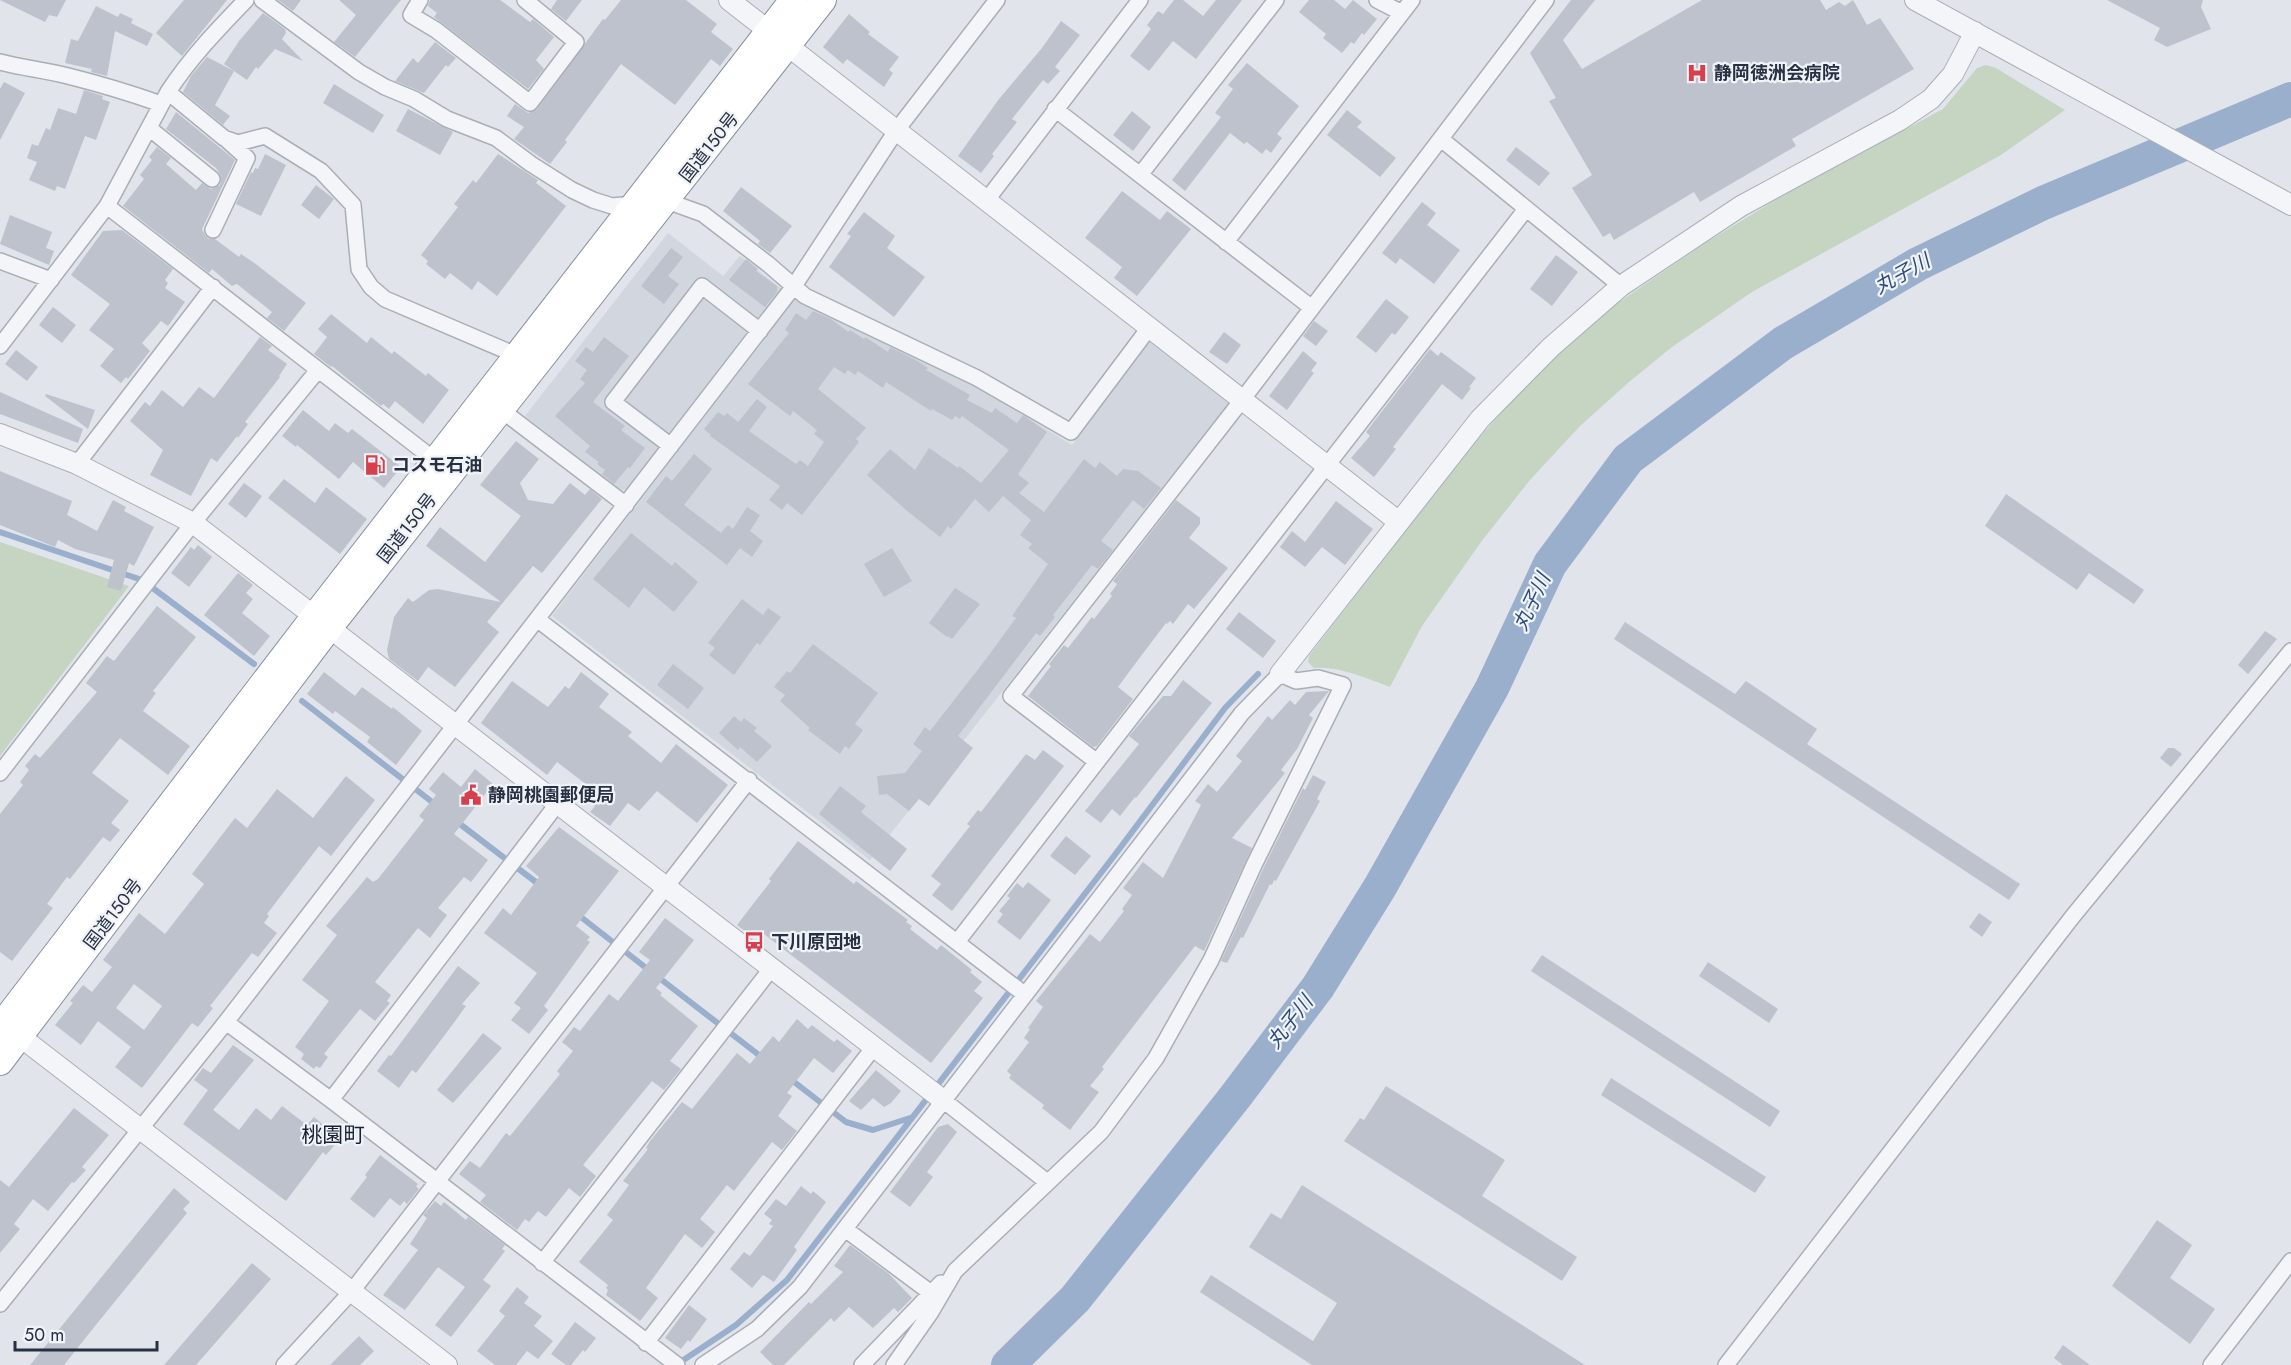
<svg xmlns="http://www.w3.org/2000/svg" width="2291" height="1365" font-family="Jost,'Noto Sans JP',sans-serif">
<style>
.built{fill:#d2d6df}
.green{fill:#c5d5c1}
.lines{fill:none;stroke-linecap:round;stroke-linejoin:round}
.stream{stroke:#99afcc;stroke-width:6}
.river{stroke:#99afcc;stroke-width:34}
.building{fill:#bdc2cd;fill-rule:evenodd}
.minor-casing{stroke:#aaaeb8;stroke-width:18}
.tertiary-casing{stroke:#aaaeb8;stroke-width:22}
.trunk-casing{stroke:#8790a2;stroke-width:28}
.minor{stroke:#f4f5f8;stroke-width:15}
.tertiary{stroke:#f4f5f8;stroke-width:20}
.trunk{stroke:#fff;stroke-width:26}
.labels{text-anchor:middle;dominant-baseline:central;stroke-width:4.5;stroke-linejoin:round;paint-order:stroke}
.poi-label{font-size:18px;font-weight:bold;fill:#283043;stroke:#f0f3f7;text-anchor:start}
.street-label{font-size:18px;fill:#283043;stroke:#f0f3f7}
.water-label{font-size:20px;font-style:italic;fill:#2f4c79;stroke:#f0f3f7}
.quarter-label{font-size:21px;fill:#1a2134;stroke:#f0f3f7}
</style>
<rect width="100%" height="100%" fill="#e1e4ea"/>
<!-- built -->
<path class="built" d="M668 233 723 276 740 256 783 290 629 489 621 490 525 416Z
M795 298 805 305 909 353 987 393 1072 445 1152 339 1231 400 870 860 552 616Z"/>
<!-- green -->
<path class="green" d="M1986 65 1996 68 2065 110 2001 155 1752 292 1672 347 1629 382 1580 426 1530 480 1481 542 1422 626 1390 687C1366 678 1339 666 1314 668L1308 662 1309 656 1465 453 1515 398 1563 350 1615 305 1702 245 1777 199 1943 109 1977 68Z
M0 542 129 586 0 756Z"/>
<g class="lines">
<!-- stream -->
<path class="stream" d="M0 532 142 580 254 664
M302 701 436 805
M456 821 541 886
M577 914 650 971
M658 977 764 1059
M789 1078 846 1122 873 1130 910 1118
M676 1365 736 1325 787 1280 1114 856 1225 708 1258 674"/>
<!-- river -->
<path class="river" d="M1008 1365 1075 1299 1235 1097 1318 987 1380 887 1492 688 1550 564 1628 459 1783 343 1918 264 2043 203 2291 99"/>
</g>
<!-- building -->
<path class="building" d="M0 0H66L57 17 49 15 45 22Z
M184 0H227L182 56 156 33Z
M278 0H301L293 11Z
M339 0H401L355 57 334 42 356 15Z
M430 0H500L530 22 533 19 554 37 536 60 544 69 528 89 434 17 437 13 428 6Z
M557 0H582L566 21 551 9Z
M621 0H686L717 24 711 32 733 49 720 66 711 59 675 105 621 64 565 140 567 142 550 164 514 139 524 127 507 116 515 104 528 113 537 109 603 19 605 20Z
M1174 0H1183L1203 16 1216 0H1242L1196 59 1173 41 1149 71 1130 56 1151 29 1147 25 1158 11 1163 14Z
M1309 0H1334L1345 9 1353 0 1377 19 1364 35 1362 33 1354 44 1351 42 1342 53 1323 38 1326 34 1299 12Z
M1571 0H1595L1563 40 1582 69 1702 0H1820L1826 10 1839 2 1845 6 1853 0 1867 25 1880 18 1914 69 1792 139 1796 146 1700 202 1694 192 1614 240 1610 233 1603 237 1572 188 1592 175 1549 101 1556 98 1530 53Z
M2107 0H2203L2201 7 2211 29 2167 47 2154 40 2160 28Z
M96 6 118 17 120 13 133 19 131 23 153 34 147 46 115 31 107 76 91 72 92 69 65 63 71 39 78 41Z
M263 13 285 29 286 33 282 39 303 61 275 49 258 69 256 67 247 80 224 64 239 41Z
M849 14 870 32 868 34 899 57 889 70 893 73 884 87 847 59 843 64 823 47Z
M1061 21 1080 35 1055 67 1060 71 1048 84 1043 80 1012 119 1017 122 992 154 994 156 981 173 958 156 999 99 1042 48Z
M435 42 456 58 448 67 446 65 424 93 395 81 413 58 418 63Z
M207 57 234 71 215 105 230 116 223 125 183 92 191 76Z
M1247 63 1299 106 1277 134 1282 138 1271 153 1266 149 1262 154 1247 142 1244 144 1230 133 1185 191 1172 180 1221 117 1215 113 1233 89 1228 85Z
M4 82 25 93 0 140V89Z
M334 84 384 115 373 133 323 103Z
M84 90 103 96 102 99 110 102 96 140 85 136 65 189 57 186 55 191 29 180 37 162 27 158 32 144 38 146 46 128 50 130 58 108 76 114Z
M408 109 453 132 440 155 396 131Z
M1347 110 1362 122 1357 127 1396 158 1380 177 1327 135Z
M1132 111 1151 127 1133 151 1113 135Z
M176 112 235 160 202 229 205 235 209 239H215L239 257 241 254 253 262 306 303 284 331 267 318 272 312 237 284 232 286 212 269 209 273 123 206 144 179 140 175 152 160 149 157 157 147 171 158 166 164 196 190 202 183 211 189 220 185 221 176 216 168 166 129Z
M1516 147 1550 173 1539 186 1506 160Z
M265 154 286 165 261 216 236 204 251 172 253 173 255 168 258 169Z
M498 154 538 180 536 183 566 206 497 296 478 281 472 290 450 273 445 279 426 264 428 261 421 255 458 207 454 204 473 180 476 183Z
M316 185 334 199 319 219 301 205Z
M741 187 792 226 770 253 758 244 760 241 723 211Z
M1122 191 1160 220 1167 211 1191 229 1137 296 1114 278 1122 267 1085 238Z
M1422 202 1436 213 1427 225 1460 250 1434 284 1400 258 1396 264 1382 253Z
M864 212 895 236 887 248 925 277 894 317 829 267 851 236 847 234Z
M10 215 52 232 46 248 54 251 49 265 0 244Z
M122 230 173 269 165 280 168 283 165 288 185 302 168 326 161 321 142 343 150 351 128 379 126 377 121 383 100 366 114 349 89 330 110 304 71 275 103 231Z
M671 248 683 257 668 276 679 284 664 304 641 286Z
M1556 255 1578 272 1552 306 1530 289Z
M746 259 758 269 756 271 777 286V292L765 307 729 280Z
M1386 299 1409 317 1395 335 1392 333 1376 353 1356 337Z
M53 307 76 325 62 343 39 325Z
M813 311 831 319 848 332 850 330 864 339 865 337 888 352 890 347 914 359 928 368 926 370 970 395 967 400 992 413 995 408 1017 423 1023 415 1047 432 1018 474 1029 483 1019 493 1044 512 1084 459 1095 468 1100 462 1117 476 1123 469 1138 471 1161 488 1144 509 1133 500 1101 541 1113 550 1098 569 1092 565 1053 615 1055 617 1040 636 1036 633 958 736 973 748 929 806 919 799 909 811 887 794 879 795 877 776 905 773 922 751 913 744 925 727 930 731 986 659 1016 618 1012 616 1048 564 1028 548 1032 544 1020 535 1031 520 1003 496 989 512 975 499 951 529 948 526 940 537 906 510 867 475 890 449 915 470 929 448 958 468 959 466 981 483 1009 450 962 416 960 419 955 416 952 420 932 409 931 411 886 382 883 388 858 371 855 375 848 370 845 374 834 367 818 389 866 428 856 439 859 442 802 515 787 503 782 510 769 500 780 486 710 436 711 435 704 429 718 412 724 416 727 413 738 422 757 399 767 407 749 431 796 464 800 460 808 466 824 442 814 434 817 430 793 411 790 416 748 384 789 333 785 330 796 313 806 320Z
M331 314 367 343 371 337 392 354 394 351 426 376 428 373 449 390 423 424 395 401 389 409 383 404 381 406 332 366 331 367 314 354 327 337 318 329Z
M1314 321 1328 331 1316 346 1303 336Z
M1224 332 1241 345 1227 364 1209 352Z
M260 337 272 346 268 350 287 364 279 376 280 377 245 422 248 424 238 438 237 436 217 462 211 458 191 496 150 475 163 450 130 421 145 402 150 406 162 390 183 407 199 387 214 398Z
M604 337 629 356 593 402 625 426 621 430 645 448 630 468 628 467 614 484 602 474 605 470 597 464 599 462 585 452 590 446 555 416 585 383 580 379 587 370 575 361 586 347 593 352Z
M1430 349 1438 356 1441 352 1476 378 1469 387 1471 388 1462 400 1442 384 1393 447 1396 449 1374 477 1351 458 1370 436 1366 432Z
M16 350 38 367 27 381 5 364Z
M1303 351 1317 363 1311 371 1314 373 1287 410 1269 396Z
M0 392 83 429 78 443 0 414Z
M46 394 95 410 88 429 45 396Z
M303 410 329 431 335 423 348 433 352 429 401 467 384 488 353 462 339 479 297 445 296 447 282 436Z
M516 441 539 459 520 483 528 500 553 504 570 483 585 495 590 489 602 499 542 573 533 566 487 622 499 632 455 687 428 667 418 681 389 659 387 650 394 617 408 598 413 602 429 590 438 589 501 602 426 546 440 527 485 562 521 516 480 485Z
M694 454 712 469 684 505 721 533 728 525 733 529 747 507 760 515 750 531 763 541 752 557 740 548 727 565 646 502 666 476 672 481Z
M0 471 72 501 67 515 97 531 113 500 126 507 124 511 154 527 134 566 129 563 121 591 107 587 114 560 75 549 58 540 55 547 0 525Z
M284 479 315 503 326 487 367 519 340 554 268 498Z
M244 483 262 496 246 518 228 504Z
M2006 494 2144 590 2134 604 2089 573 2077 590 1985 526Z
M1176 500 1200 518V524L1189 538 1228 568 1194 609 1188 604 1173 624 1170 621 1167 624 1166 623 1141 656 1118 687 1133 699 1097 746 1093 747 1028 696 1051 666 1049 664 1064 645 1068 648 1092 617 1094 619 1112 596 1110 594 1117 584 1113 581Z
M1336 501 1373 529 1345 565 1322 547 1305 567 1280 547 1292 531 1305 542Z
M631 533 672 566 675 562 698 582 674 612 644 587 629 608 593 579Z
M198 545 212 557 189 587 171 573 191 547 194 550Z
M892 548 912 581 884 597 864 564Z
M238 573 253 585 246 593 253 599 242 613 270 636 254 656 204 615Z
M955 588 980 604 952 639 948 636 947 637 929 623Z
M742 599 763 615 768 608 781 617 760 645 757 643 734 675 709 655 715 648 708 643Z
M157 606 196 637 153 691 156 693 143 711 190 746 168 775 120 738 92 773 129 801 111 823 120 830 110 842 103 837 70 879 67 877 47 904 53 908 12 961 0 952V814L23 785 20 782 29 770 25 766 35 754 40 758 97 692 86 683 107 656 114 661Z
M1239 612 1276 641 1263 658 1226 629Z
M1625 622 1735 694 1746 681 1817 729 1807 744 2020 884 2009 900 1614 639Z
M2265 631 2277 639 2248 674 2238 665Z
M813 644 878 693 855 724 863 730 849 749 845 746 840 754 808 730 810 728 780 701 785 695 774 687 787 671 790 673Z
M673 664 704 688 688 709 657 685Z
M324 672 355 696 362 687 392 709 393 707 422 731 396 765 367 742 370 737 335 711 333 714 307 694Z
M581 672 609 694 599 707 632 732 628 736 661 763 676 744 728 785 697 823 657 791 639 811 628 803 610 826 590 812 595 806 583 798 591 788 557 762 547 775 481 723 512 681 548 707 565 686 569 689Z
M1183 680 1212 703 1136 798 1135 797 1120 816 1112 809 1101 823 1085 811 1139 744 1129 736 1163 696H1171Z
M1329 691 1309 715 1313 718 1297 749 1281 770 1285 773 1232 838 1252 848 1204 951 1195 946 1102 1067 1104 1069 1090 1086 1099 1092 1070 1130 1042 1108 1044 1105 1009 1078 1011 1075 1007 1071 1029 1042 1024 1038 1030 1029 1028 1028 1043 1007 1036 1001 1090 934 1100 942 1124 911 1122 909 1132 895 1123 888 1143 862 1163 878 1201 805 1195 801 1208 784 1217 792 1242 761 1236 756 1268 716 1272 720 1290 700 1295 705 1306 692Z
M734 716 741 722 744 718 757 728 754 731 772 746 757 762 740 747 738 750 719 733Z
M2168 748H2174L2182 754 2171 767 2160 758Z
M1043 750 1064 766 952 911 932 895 941 884 931 876 970 826 967 824 978 810 981 812 1026 754 1035 760Z
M475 769 493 784 454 834 488 860 471 882 464 877 438 908 447 915 430 938 418 928 375 982 391 995 387 1001 390 1003 375 1021 360 1009 324 1054 328 1057 320 1068 316 1066 314 1069 301 1059 304 1054 295 1047 329 1001 302 980 337 935 326 926 367 877 373 882 378 879 424 820 419 816 436 795 429 789 443 772 461 787Z
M1313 775 1326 782 1317 799 1320 801 1276 881 1274 880 1272 885 1270 884 1243 938 1241 937 1227 963 1221 961 1263 869 1303 788 1305 790Z
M346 776 375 800 331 856 319 846 267 914 269 916 264 923 277 933 258 957 252 953 210 1006 213 1008 198 1027 192 1023 142 1088 115 1067 131 1047 98 1021 81 1045 55 1025 73 1003 70 1001 83 985 92 992 112 967 103 960 139 913 165 934 204 884 192 874 235 818 247 828 277 789 313 818ZM134 984 162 1006 144 1030 116 1008Z
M840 786 866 806 861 812 907 849 890 871 819 814Z
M559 827 619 871 576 926 590 937 587 940 590 942 544 1006 548 1010 529 1034 511 1020 521 1008 514 1003 537 973 484 933 503 908 511 915 539 877 526 866Z
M1066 836 1091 856 1075 875 1050 856Z
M798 841 854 884 856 881 908 920 906 922 912 926 910 929 937 950 941 945 972 970 970 972 982 982 974 991 983 998 931 1063 764 934 762 937 753 930 750 935 737 925 771 881 769 879Z
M1028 882 1051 900 1020 940 997 922 1003 914 999 911 1010 898 1007 896 1017 883 1023 888Z
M1979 913 1992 922 1982 937 1969 927Z
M665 918 694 940 656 988 662 993 660 995 698 1026 670 1061 681 1069 664 1090 652 1081 583 1165 596 1176 580 1197 569 1188 546 1217 538 1211 529 1222 525 1219 517 1230 480 1202 486 1195 459 1174 470 1161 480 1168 506 1133 510 1136 560 1074 557 1071 573 1051 562 1042 574 1027 580 1031 609 994 618 1001 650 960 639 952Z
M1542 955 1780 1111 1770 1127 1531 971Z
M1708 962 1778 1009 1769 1023 1699 976Z
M458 966 480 983 462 1004 466 1006 453 1024 416 1073 412 1070 399 1088 377 1071 389 1055 391 1056Z
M797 1019 808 1029 812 1025 834 1042 837 1039 852 1051 833 1073 814 1058 787 1093 792 1096 778 1116 797 1131 782 1150 772 1142 734 1191 727 1185 700 1219 715 1232 702 1248 685 1234 646 1288 658 1298 640 1321 606 1295 608 1290 606 1288 608 1285 579 1262 613 1220 607 1215 629 1185 623 1181 648 1149 646 1148 650 1141 682 1102 692 1109 737 1053 750 1064 773 1036 779 1042Z
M483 1033 502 1048 453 1103 437 1090Z
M233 1045 254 1060 213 1110 239 1130 256 1108 271 1120 282 1106 307 1125 314 1117 340 1139 326 1155 323 1152 286 1201 183 1124 208 1090 194 1080 203 1068 211 1073Z
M876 1070 901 1091 891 1103 884 1107 873 1098 861 1110 849 1101Z
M1611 1078 1766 1177 1755 1193 1601 1095Z
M1386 1086 1505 1160 1482 1196 1577 1257 1562 1281 1344 1141 1360 1118 1364 1120Z
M74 1108 109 1135 82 1167 86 1170 74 1183 72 1182 48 1211 33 1199 14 1224 20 1229 0 1253V1180L9 1187Z
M948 1124 957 1132 927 1172 933 1177 910 1207 890 1192 938 1127Z
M380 1155 418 1184 416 1186 419 1189 407 1204 404 1201 400 1206 390 1198 374 1218 350 1199 367 1177 365 1175Z
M1302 1185 1585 1365H1312L1200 1292 1211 1275 1313 1341 1337 1303 1249 1247 1271 1213 1281 1219Z
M801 1186 811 1194 813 1191 826 1202 794 1247 797 1250 774 1282 763 1275 752 1288 730 1269 744 1252 750 1256 773 1226 769 1224 772 1220 764 1214 776 1199 786 1206Z
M174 1188 190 1202 183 1209 187 1213 95 1326 64 1365H30Z
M435 1201 441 1206 444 1202 466 1220 468 1217 505 1245 502 1249 505 1251 483 1280 491 1286 451 1337 435 1325 465 1287 438 1267 405 1310 383 1295 418 1250 410 1244 427 1218 423 1215Z
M2157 1220 2192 1245 2170 1278 2215 1309 2190 1344 2112 1286Z
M850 1245 888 1273 912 1298 898 1312 894 1308 873 1328 849 1307 834 1322 831 1318 784 1365H773L760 1352 809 1302 811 1304 843 1272 834 1266Z
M252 1263 271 1279 196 1365H164Z
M517 1287 529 1297 524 1303 542 1316 534 1326 553 1341 538 1359 527 1351 516 1365H495L477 1351 505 1316 499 1311Z
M689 1305 707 1319 690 1342 688 1340 681 1349 665 1338Z
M575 1322 596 1338 585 1352 583 1350 571 1365H566L551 1354Z
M359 1336 374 1351 360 1365H330Z
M2063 1345 2090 1365H2063L2054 1358Z"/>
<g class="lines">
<!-- minor casing -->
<g class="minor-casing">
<path id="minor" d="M262 0 359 72 385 87 414 99 447 119 496 138 531 164 572 190 593 200 612 206 634 204
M420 0 411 15 436 30 530 103 576 42 525 0
M1377 0 1402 13
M0 62C22 68 45 70 68 76 100 84 130 93 161 104
M168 92 224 138 238 143 265 136 321 171 353 205 359 269 371 287 385 299 516 355
M1055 109 1312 308
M149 128 212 179
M1441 139 1621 286
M1140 175 1276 0
M667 201 703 214 768 264 805 296 977 378 1071 432 1149 328
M986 201 1140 0
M107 206 436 461
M213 230 247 158 228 141
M1226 242 1412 0
M0 261 51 280
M0 346 107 206 168 92C190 58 218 29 246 0
M500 409 626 505
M671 446 613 402 702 286 760 331
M77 464 213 287
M537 619 1024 994
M1097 762 1011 696 1242 400 1546 0
M0 773 193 523 318 370
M957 942 1526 209
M226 1022 331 1100 677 1365
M331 1100 558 803
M943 1100 1047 1182
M845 1229 931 1293
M542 1263 771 969
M0 1304 226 1022 794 286 896 131 997 0
M646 1343 874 1047
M284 1365 352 1291 749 780
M703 1365 757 1329 800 1287 1242 713 1280 674 1296 681 1318 678 1343 685 1254 865 1211 960 1156 1058 1101 1132 955 1271 931 1312 894 1365
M862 1365 941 1283
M1726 1365 2073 916 2291 651
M2211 1365 2291 1261"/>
</g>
<!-- tertiary casing -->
<g class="tertiary-casing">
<path id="tertiary" d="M729 0 1399 522
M1915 0 2291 205
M0 434 77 464 193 523 943 1100
M1280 674 1480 419 1551 347 1621 286 1741 206 1900 120 1931 99 1953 74 1975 32
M9 1028 447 1365"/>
</g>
<!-- trunk casing -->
<g class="trunk-casing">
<path id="trunk" d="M0 1027 314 617 793 0
M0 1062 329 628 823 0"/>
</g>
<!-- minor -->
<use href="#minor" class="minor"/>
<!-- tertiary -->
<use href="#tertiary" class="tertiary"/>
<!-- trunk -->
<use href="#trunk" class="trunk"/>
</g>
<!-- icons -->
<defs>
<g id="hospital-bare" transform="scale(1.62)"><path d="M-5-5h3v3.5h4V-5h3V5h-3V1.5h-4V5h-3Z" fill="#d63f4b" stroke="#f0f3f7" stroke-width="2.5" paint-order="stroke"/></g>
<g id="fuel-bare" transform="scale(1.62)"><path d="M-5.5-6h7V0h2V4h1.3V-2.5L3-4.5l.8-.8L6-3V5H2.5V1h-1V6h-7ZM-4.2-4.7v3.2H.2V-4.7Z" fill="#d63f4b" stroke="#f0f3f7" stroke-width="2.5" paint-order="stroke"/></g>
<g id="civic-bare" transform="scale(1.62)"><path d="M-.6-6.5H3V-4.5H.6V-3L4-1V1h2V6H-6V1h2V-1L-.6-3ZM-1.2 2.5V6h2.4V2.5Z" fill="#d63f4b" stroke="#f0f3f7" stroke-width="2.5" paint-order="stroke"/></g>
<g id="bus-bare" transform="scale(1.62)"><path d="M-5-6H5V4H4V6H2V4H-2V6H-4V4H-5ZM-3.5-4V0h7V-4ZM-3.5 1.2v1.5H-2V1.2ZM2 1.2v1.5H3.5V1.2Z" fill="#d63f4b" stroke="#f0f3f7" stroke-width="2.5" paint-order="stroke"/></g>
</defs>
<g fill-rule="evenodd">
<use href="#hospital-bare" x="1697" y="73"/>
<use href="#fuel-bare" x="375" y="465"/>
<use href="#civic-bare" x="471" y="795"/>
<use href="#bus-bare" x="754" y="942"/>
</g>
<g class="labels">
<!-- poi labels -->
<g class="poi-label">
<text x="1714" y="73">静岡徳洲会病院</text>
<text x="392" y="465">コスモ石油</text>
<text x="488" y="795">静岡桃園郵便局</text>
<text x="771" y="942">下川原団地</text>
</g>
<!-- street labels -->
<g class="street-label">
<text transform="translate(709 147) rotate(-52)">国道150号</text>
<text transform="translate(407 528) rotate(-52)">国道150号</text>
<text transform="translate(113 914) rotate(-53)">国道150号</text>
</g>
<!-- water labels -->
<g class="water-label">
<text transform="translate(1902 274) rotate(-29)">丸子川</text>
<text transform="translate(1532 602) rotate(-65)">丸子川</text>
<text transform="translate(1290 1022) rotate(-52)">丸子川</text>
</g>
<!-- quarter labels -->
<g class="quarter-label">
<text x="333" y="1135">桃園町</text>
</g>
</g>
<!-- scale -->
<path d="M15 1341v9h142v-9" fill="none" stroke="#283043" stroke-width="3"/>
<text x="24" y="1341" font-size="18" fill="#283043" stroke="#f0f3f7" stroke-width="4.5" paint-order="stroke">50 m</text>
</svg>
